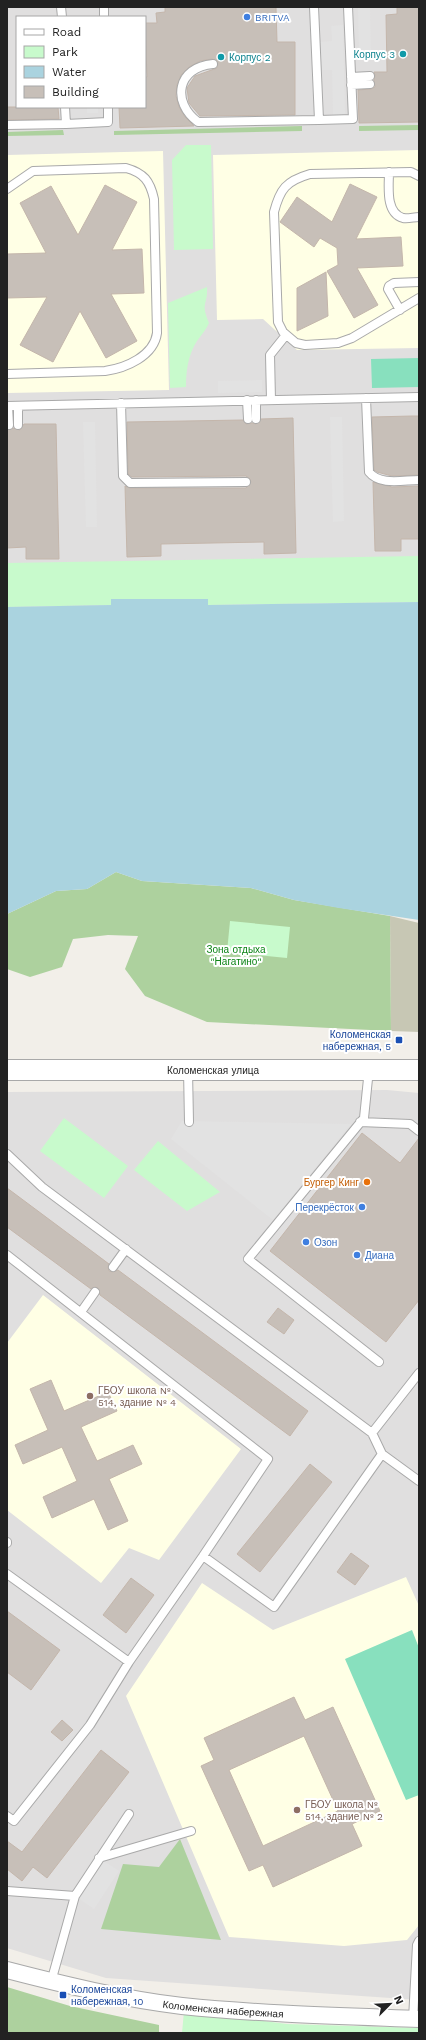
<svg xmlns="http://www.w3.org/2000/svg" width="426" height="2040" font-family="'Work Sans',sans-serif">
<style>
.residential{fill:#e0dfdf;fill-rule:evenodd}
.education{fill:#ffffe5}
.construction{fill:#c7c7b4}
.forest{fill:#add19e}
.park{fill:#c8facc}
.pitch{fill:#88e0be}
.parking{fill:#e2e2e2}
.water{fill:#aad3df}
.building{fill:#c7bfb8;stroke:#c4b6ab;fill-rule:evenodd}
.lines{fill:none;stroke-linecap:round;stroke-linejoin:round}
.service-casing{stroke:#a9a9a9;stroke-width:10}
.minor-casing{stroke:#a9a9a9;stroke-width:18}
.tertiary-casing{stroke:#a9a9a9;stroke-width:22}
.service{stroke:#fff;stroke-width:8}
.minor{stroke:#fff;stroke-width:16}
.tertiary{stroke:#fff;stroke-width:20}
.shop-dot{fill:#3f7fe0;stroke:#fff;stroke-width:1.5}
.culture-dot{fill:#0f9aa8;stroke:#fff;stroke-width:1.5}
.transit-dot{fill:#1a4fb4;stroke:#fff;stroke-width:1.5}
.food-dot{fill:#e8710a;stroke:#fff;stroke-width:1.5}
.education-dot{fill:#8d6e63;stroke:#fff;stroke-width:1.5}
.labels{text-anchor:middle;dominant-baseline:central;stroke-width:4;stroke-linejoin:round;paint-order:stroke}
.shop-label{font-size:10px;fill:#366cbe;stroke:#fff;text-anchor:start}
.culture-label{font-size:10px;fill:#0d838f;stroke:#fff;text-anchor:end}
.park-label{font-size:10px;fill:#0c8416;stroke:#fff}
.transit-label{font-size:10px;fill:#164399;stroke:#fff;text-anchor:end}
.street-label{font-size:10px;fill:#222;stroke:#fff}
.food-label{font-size:10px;fill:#c56008;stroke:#fff;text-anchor:end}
.education-label{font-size:10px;fill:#785e54;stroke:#fff;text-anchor:start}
</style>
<rect width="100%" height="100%" fill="#f2efe9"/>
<!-- residential -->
<path class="residential" d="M7 7H419V602L7 607ZM17 17H145V107H17Z
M387 1090 419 1093V2000L106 1978 7 1948V1092Z"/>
<!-- education -->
<path class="education" d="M419 150V348L297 350 263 319 217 320 213 155Z
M163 151 169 390 7 393V155Z
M43 1295 241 1449 159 1560 129 1548 101 1583 7 1510V1343Z
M406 1577 419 1606V1925L407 1940 344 1946 229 1937 126 1696 202 1583 273 1630Z"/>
<!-- construction -->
<path class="construction" d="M390 916 419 923V1032L391 1031Z"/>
<!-- forest -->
<path class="forest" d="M419 125V130L359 131V126Z
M302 126V131L114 135V131Z
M63 130 64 135 7 136V132Z
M116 872 142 881 251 888 294 900 390 916 391 1031 207 1022 145 996 125 969 138 936 108 935 73 939 62 967 30 977 7 969V914L56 891 87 889Z
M180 1839 221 1940 101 1929 123 1864 159 1867Z
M7 1987 70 2006 159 2025V2033H7Z"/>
<!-- park -->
<path class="park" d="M186 145H211L213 249 174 250 172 160Z
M207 287C208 306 200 302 209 323 206 330 201 335 197 341 188 355 186 371 186 387L170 388 168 303Z
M419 556V602L208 605 207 599 111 600V605L7 607V563Z
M230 921 290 927 287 958 227 952Z
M64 1118 128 1166 104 1198 40 1151Z
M158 1141 220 1192 187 1211 134 1170Z
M184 2011 287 2024 419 2028V2033H182Z"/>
<!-- pitch -->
<path class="pitch" d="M419 358V387L372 388 371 359Z
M412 1630 419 1648V1795L406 1800 345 1659Z"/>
<!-- parking -->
<path class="parking" d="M358 8H370L371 55H359Z
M343 25 345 115H333L332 70H321L320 42 332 41 331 26Z
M87 107H98V113H87Z
M262 380V392L218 393V381Z
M330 417H342L344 521 333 522Z
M83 422H95L97 527H86Z
M182 1121 351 1124 273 1220 171 1139Z
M99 1858 119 1871 94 1909 75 1896Z"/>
<!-- water -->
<path class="water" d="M111 599H208V605L419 602V920L339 908 294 900 251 888 142 881 116 872 87 889 56 891 7 914V607L111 605Z"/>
<!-- building -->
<path class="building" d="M165 7H276L277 42H295V115L200 116 189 103 187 88 195 76 217 68V61L212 59 200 61 189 67 181 75 177 85 176 96 179 107 185 117 194 126 120 128 119 107H145V77H147L145 23H157L156 13 165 12Z
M397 7H419V122L359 123 358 90 371 89 375 87 374 80 375 75 374 72H387L386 15 397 14Z
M7 107H58L59 119 7 120Z
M350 184 377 197 356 239 401 237 403 266 357 268 378 305 354 318 327 271 338 265 337 248 320 238 314 247 280 222 297 197 332 222Z
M105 185 137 202 112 250 142 249 144 293 111 294 137 341 106 358 80 311 53 362 20 345 47 297 7 298V254L46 253 20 203 51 186 78 235Z
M326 272 328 316 297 331V288Z
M412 416H419V475L392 476 377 472 374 470 372 417Z
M293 418 296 553 264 554V542L161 544V556L127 557 125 486 130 488H246L251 482 250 479 246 476 132 477 128 474 127 422 243 420 246 424 252 423 256 424 261 419Z
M24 424H56L59 559H26V547L7 548V430L13 428 20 430Z
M373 482 392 487 419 486V539H401V551H375Z
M362 1133 400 1163 419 1138V1300L386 1342 270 1251Z
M7 1188 109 1264 108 1267 109 1271 113 1272 118 1270 308 1411 290 1436 100 1295 98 1288 95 1287 91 1289 7 1227Z
M278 1308 294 1320 284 1334 267 1322Z
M51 1380 64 1411 108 1392 117 1411 81 1427 97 1461 133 1445 142 1464 109 1479 128 1521 108 1530 94 1499 52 1518 43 1497 77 1481 62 1447 23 1464 15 1445 48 1430 30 1389Z
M310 1464 332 1482 260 1572 237 1554Z
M351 1553 369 1566 355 1585 337 1572Z
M131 1578 154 1595 126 1633 103 1615Z
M7 1611 60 1650 31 1690 7 1672Z
M294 1697 305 1720 333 1707 380 1811 352 1824 362 1846 273 1887 263 1865 249 1871 201 1766 214 1760 204 1738ZM304 1736 338 1811 263 1846 229 1770Z
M62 1720 73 1730 62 1741 51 1732Z
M101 1750 129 1772 47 1878 33 1867 22 1881 7 1869V1841L22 1852Z"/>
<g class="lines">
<!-- service casing -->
<g class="service-casing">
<path id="service" d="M61 7 62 17
M104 7V17
M314 7 319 120 353 119 348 7
M213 64C177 67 171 102 198 122L319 120
M351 77 370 76
M351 85 370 84
M65 107 66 124 108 122V107
M7 125 66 124
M389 172C389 186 385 213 403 218 408 219 414 217 419 217
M419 176 411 172 310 174C286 181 280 189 274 212L278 322 283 332 296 343 305 345 338 343 352 338 419 298
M7 189 33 171 126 168C144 173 150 181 154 199L157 333C154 356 126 368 105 371L7 374
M400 310 388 289 389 286 394 283 419 282
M366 398 369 472C380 486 403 480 419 480
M247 400 248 419
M256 400V419
M271 400 270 355 286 335
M121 403 123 476 130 483 246 482
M7 406 419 397
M8 406 9 425
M18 406V425
M369 1069 364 1118 248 1259 379 1362
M188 1070 189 1122
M360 1122 410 1124 419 1131
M7 1154 42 1187 372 1433 382 1454 419 1481
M7 1255 268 1459 203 1556
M113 1267 126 1249
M81 1312 95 1292
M372 1433 419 1373
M7 1542V1543
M7 1574 129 1662
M7 1816 14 1821 90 1725 129 1662 203 1556 274 1607 382 1454
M99 1858 191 1831
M7 1891 75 1896 51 1982
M75 1896 129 1814
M413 2019 417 1945 419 1941"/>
</g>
<!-- minor casing -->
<g class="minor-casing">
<g id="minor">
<path id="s1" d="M7 1970C65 1985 123 1999 182 2006 261 2014 340 2016 419 2019"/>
</g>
</g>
<!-- tertiary casing -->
<g class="tertiary-casing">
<g id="tertiary">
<path id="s2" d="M7 1070H419"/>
</g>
</g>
<!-- service -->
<use href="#service" class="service"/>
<!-- minor -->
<use href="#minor" class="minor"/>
<!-- tertiary -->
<use href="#tertiary" class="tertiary"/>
</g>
<!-- markers -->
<g class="shop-dot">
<circle cx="247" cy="17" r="4"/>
<circle cx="362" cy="1207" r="4"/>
<circle cx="306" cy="1242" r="4"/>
<circle cx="357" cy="1255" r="4"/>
</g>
<g class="culture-dot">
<circle cx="403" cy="54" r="4"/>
<circle cx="221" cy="57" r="4"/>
</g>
<g class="transit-dot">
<rect x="395" y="1036" width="8" height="8" rx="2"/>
<rect x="59" y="1991" width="8" height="8" rx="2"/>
</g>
<circle class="food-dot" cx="367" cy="1182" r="4"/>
<g class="education-dot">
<circle cx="90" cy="1396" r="4"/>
<circle cx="297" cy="1810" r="4"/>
</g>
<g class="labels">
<!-- shop labels -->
<g class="shop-label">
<text x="255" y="17">BRITVA</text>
<text x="354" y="1207" text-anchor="end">Перекрёсток</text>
<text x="314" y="1242">Озон</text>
<text x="365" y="1255">Диана</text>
</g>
<!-- culture labels -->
<g class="culture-label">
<text x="395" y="54">Корпус 3</text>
<text x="229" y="57" text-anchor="start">Корпус 2</text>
</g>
<!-- park labels -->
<g class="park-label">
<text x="236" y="949">Зона отдыха<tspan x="236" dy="12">"Нагатино"</tspan></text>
</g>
<!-- transit labels -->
<g class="transit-label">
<text x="391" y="1034">Коломенская<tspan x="391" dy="12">набережная, 5</tspan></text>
<text x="71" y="1989" text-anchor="start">Коломенская<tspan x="71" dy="12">набережная, 10</tspan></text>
</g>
<!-- street labels -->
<g class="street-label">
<text stroke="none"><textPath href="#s2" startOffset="206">Коломенская улица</textPath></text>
<text stroke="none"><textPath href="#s1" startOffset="220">Коломенская набережная</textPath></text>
</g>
<!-- food labels -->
<g class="food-label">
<text x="359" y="1182">Бургер Кинг</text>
</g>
<!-- education labels -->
<g class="education-label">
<text x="98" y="1390">ГБОУ школа №<tspan x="98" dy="12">514, здание № 4</tspan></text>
<text x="305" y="1804">ГБОУ школа №<tspan x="305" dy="12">514, здание № 2</tspan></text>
</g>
</g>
<!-- border -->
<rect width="426" height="2040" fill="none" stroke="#222222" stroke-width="16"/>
<!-- legend -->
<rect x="16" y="16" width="130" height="92" fill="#ffffff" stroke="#a7a7a7"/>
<rect x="24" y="29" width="20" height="6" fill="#ffffff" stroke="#a7a7a7"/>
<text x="52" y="36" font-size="12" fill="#222222">Road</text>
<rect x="24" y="46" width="20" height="12" fill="#c8facc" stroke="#a7a7a7"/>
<text x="52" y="56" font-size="12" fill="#222222">Park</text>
<rect x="24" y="66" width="20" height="12" fill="#aad3df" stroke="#a7a7a7"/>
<text x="52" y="76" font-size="12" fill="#222222">Water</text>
<rect x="24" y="86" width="20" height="12" fill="#c7bfb8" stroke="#a7a7a7"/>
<text x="52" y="96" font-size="12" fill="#222222">Building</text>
<!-- north arrow -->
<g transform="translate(390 2004) rotate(66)" stroke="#ffffff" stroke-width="3" paint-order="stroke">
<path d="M0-3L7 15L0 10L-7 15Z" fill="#222222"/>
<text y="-6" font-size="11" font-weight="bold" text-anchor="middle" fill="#222222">N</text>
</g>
</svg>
